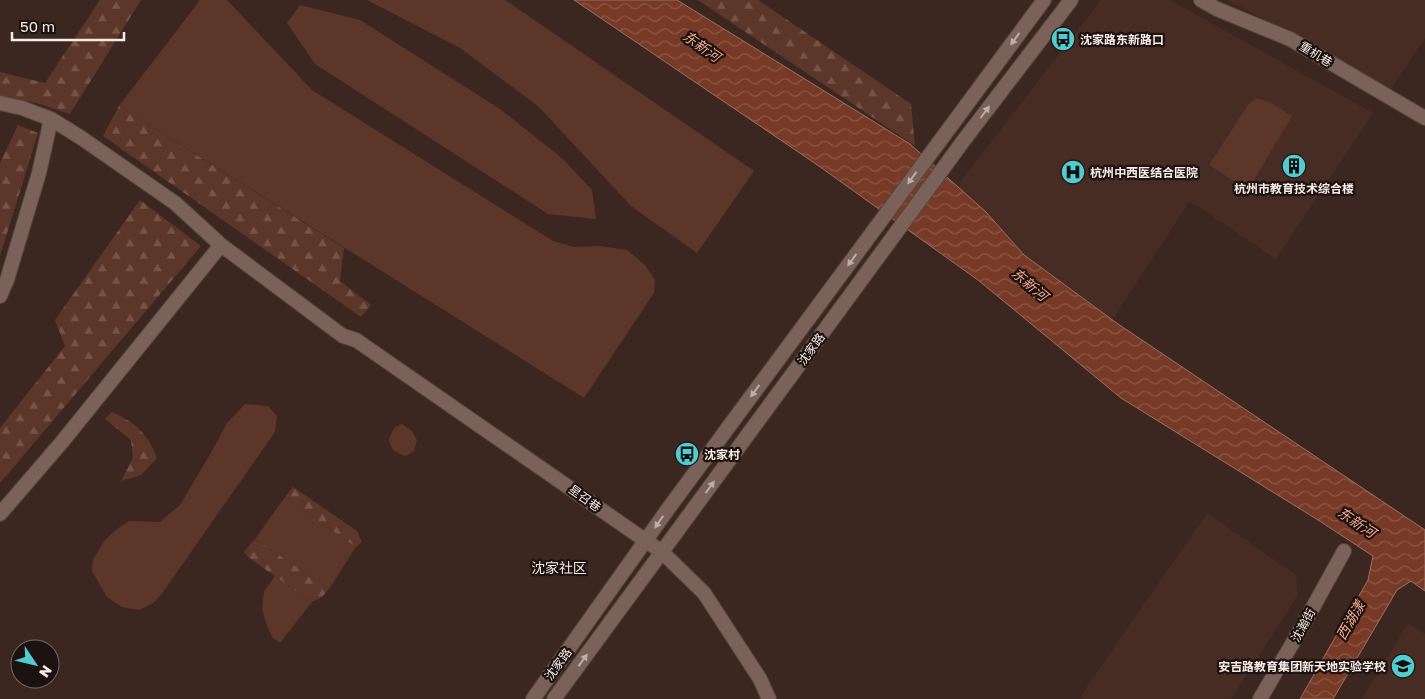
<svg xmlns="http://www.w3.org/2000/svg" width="1425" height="699" font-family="'Golos Text','Noto Sans SC',sans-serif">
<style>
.built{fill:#472c23}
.green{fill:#5d362a}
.forest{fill:url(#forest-firs)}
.water{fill:url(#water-waves);stroke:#9e6f5f}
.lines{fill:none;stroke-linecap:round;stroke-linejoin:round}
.minor-casing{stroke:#55443e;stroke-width:16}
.tertiary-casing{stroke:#55443e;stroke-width:16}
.secondary-casing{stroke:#55443e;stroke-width:16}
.minor{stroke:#7a625b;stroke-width:14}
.tertiary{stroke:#7a625b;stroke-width:14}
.secondary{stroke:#7a625b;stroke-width:14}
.oneway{fill:#bfada7}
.labels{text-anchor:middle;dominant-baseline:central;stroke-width:4.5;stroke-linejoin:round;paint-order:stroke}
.poi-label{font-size:12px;font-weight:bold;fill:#f8eae5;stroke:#1c120f;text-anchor:start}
.street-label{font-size:12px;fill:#f8eae5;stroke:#1c120f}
.water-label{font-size:14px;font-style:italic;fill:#f4a990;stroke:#1c120f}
.neighbourhood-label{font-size:14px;fill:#f8eae5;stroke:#1c120f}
</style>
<defs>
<pattern id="forest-firs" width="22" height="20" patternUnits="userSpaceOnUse" patternTransform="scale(1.25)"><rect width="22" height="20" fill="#5d362a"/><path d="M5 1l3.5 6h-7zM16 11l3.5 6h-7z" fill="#755349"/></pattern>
<pattern id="water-waves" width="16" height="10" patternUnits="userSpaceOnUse" patternTransform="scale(1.25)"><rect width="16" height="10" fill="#773a26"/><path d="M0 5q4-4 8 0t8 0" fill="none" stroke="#8b5745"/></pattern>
</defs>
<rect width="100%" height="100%" fill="#3b2720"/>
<!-- built -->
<path class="built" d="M1101 0H1170L1373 113 1276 259 1190 201 1112 320 1024 255 986 212 957 186Z
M1228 0H1425V38L1391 89Z
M1207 513 1296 575 1298 595 1231 699H1084L1080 697Z
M1408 623 1425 634V699H1362Z"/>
<!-- green -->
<path class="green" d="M200 0H227L312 90 553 241 575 247 600 246 627 250 644 264 655 280 654 293 584 398 119 106Z
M367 0H505L754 171 697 253 631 206 538 106 460 48Z
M300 5 360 20 500 109 563 159 592 190 596 219 548 214 315 64 287 23Z
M1256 98 1270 102 1292 116 1248 190 1209 165 1248 105Z
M245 404 268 406 277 416 275 432 161 595 153 603 139 610 122 607 107 597 92 571 93 560 104 541 117 529 129 521 160 522 180 505 212 451 227 423Z
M402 424 412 431 417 440 414 451 406 456C395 452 390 450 389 438L395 427Z
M285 497 356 547 329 589 255 539Z
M275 576 312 602 280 643 273 638 267 626 262 609 264 591Z"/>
<!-- forest -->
<path class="forest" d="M100 0H141L70 114 33 102 0 96V72L45 83Z
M698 0H758L911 104 915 146Z
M119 106 344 248 340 281 371 305 361 317 103 136Z
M18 125 38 133 0 256V163Z
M140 200 201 246 0 483V428L65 346 55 320Z
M112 412C135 422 148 434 157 458L141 475 121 481 133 458 131 440 105 419Z
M293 487 357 531 362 542 356 547 285 497Z
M255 539 329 589 322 597 312 602 249 558 244 552Z"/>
<!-- water -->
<path class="water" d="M574 0H677L910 144 986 212 1024 255 1118 324 1425 530V591L1411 581 1397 590 1333 699H1300L1368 580 1373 556 1318 520 1121 398 978 280 816 164Z"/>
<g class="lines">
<!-- minor casing -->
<g class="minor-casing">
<path id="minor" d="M1201 0 1217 9 1290 39 1425 118
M0 103 22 108 51 119 80 137 175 203 221 245 343 336 356 340
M0 296 7 280 39 173 51 119
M0 514 62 442 221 245
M1260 699 1306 620 1344 551"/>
</g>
<!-- tertiary casing -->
<g class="tertiary-casing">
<path id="tertiary" d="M356 340 662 552 704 593 760 679 769 699"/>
</g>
<!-- secondary casing -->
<g class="secondary-casing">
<path id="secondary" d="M533 699 668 509 1044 0
M554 699 964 140 1071 0"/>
</g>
<!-- minor -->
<use href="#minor" class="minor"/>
<!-- tertiary -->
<use href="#tertiary" class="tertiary"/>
<!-- secondary -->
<use href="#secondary" class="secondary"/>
</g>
<!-- one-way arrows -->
<defs><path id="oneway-solid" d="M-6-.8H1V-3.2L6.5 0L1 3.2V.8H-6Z" transform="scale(1.25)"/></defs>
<g class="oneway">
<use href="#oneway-solid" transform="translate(1015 39) rotate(126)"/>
<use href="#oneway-solid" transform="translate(985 112) rotate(-53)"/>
<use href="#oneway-solid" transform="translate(912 178) rotate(126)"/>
<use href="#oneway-solid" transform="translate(852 260) rotate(126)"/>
<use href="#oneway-solid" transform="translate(755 391) rotate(126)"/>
<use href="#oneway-solid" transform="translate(710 487) rotate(-54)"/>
<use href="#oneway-solid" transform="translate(659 522) rotate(124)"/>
<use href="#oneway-solid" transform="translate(583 660) rotate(-54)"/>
</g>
<!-- icons -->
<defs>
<g id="bus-disc" transform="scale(1.25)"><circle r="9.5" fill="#52ccd1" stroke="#1c120f"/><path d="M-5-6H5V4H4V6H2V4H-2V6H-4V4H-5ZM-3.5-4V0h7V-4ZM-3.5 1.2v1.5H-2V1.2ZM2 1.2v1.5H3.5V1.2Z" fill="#111"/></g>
<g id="building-disc" transform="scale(1.25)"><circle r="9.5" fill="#52ccd1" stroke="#1c120f"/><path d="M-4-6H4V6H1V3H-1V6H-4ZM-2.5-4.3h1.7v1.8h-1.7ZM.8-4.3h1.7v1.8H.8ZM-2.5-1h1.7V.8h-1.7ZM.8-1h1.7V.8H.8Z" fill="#111"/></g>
<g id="hospital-disc" transform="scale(1.25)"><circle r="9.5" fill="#52ccd1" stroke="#1c120f"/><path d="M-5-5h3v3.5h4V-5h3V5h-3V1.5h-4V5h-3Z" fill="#111"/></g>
<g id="school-disc" transform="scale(1.25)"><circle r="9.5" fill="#52ccd1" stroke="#1c120f"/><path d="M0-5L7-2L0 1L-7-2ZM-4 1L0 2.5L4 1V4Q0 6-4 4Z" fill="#111"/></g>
</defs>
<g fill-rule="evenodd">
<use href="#bus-disc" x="1063" y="39"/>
<use href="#building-disc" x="1294" y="166"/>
<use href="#hospital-disc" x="1073" y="172"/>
<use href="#bus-disc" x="687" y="454"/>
<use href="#school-disc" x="1403" y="666"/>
</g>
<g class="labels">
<!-- poi labels -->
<g class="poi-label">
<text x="1080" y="39">沈家路东新路口</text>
<text x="1090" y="172">杭州中西医结合医院</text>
<text x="1294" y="188" text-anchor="middle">杭州市教育技术综合楼</text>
<text x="704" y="454">沈家村</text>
<text x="1386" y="666" text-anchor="end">安吉路教育集团新天地实验学校</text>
</g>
<!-- street labels -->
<g class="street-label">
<text transform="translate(1316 54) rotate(31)">重机巷</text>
<text transform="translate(811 349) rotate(-54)">沈家路</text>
<text transform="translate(585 498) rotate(35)">星召巷</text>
<text transform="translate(1303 625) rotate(-61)">沈瀚街</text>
<text transform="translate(558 664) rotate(-54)">沈家路</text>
</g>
<!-- water labels -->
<g class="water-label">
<text transform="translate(702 46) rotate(35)">东新河</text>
<text transform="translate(1030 284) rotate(40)">东新河</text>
<text transform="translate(1357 522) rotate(34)">东新河</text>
<text transform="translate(1350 620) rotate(-60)">西湖漾</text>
</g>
<!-- neighbourhood labels -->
<g class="neighbourhood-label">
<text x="559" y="567">沈家社区</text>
</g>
</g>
<!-- north arrow -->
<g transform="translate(35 664) rotate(125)"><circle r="24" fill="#1c120f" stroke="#746865"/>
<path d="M0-4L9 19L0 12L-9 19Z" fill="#52ccd1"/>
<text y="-8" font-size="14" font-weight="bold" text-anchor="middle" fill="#f8eae5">N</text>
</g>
<!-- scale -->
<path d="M12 32v8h112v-8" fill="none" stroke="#f8eae5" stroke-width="2.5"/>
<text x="20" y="32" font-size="15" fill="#f8eae5" stroke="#1c120f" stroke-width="4" paint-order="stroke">50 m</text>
</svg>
